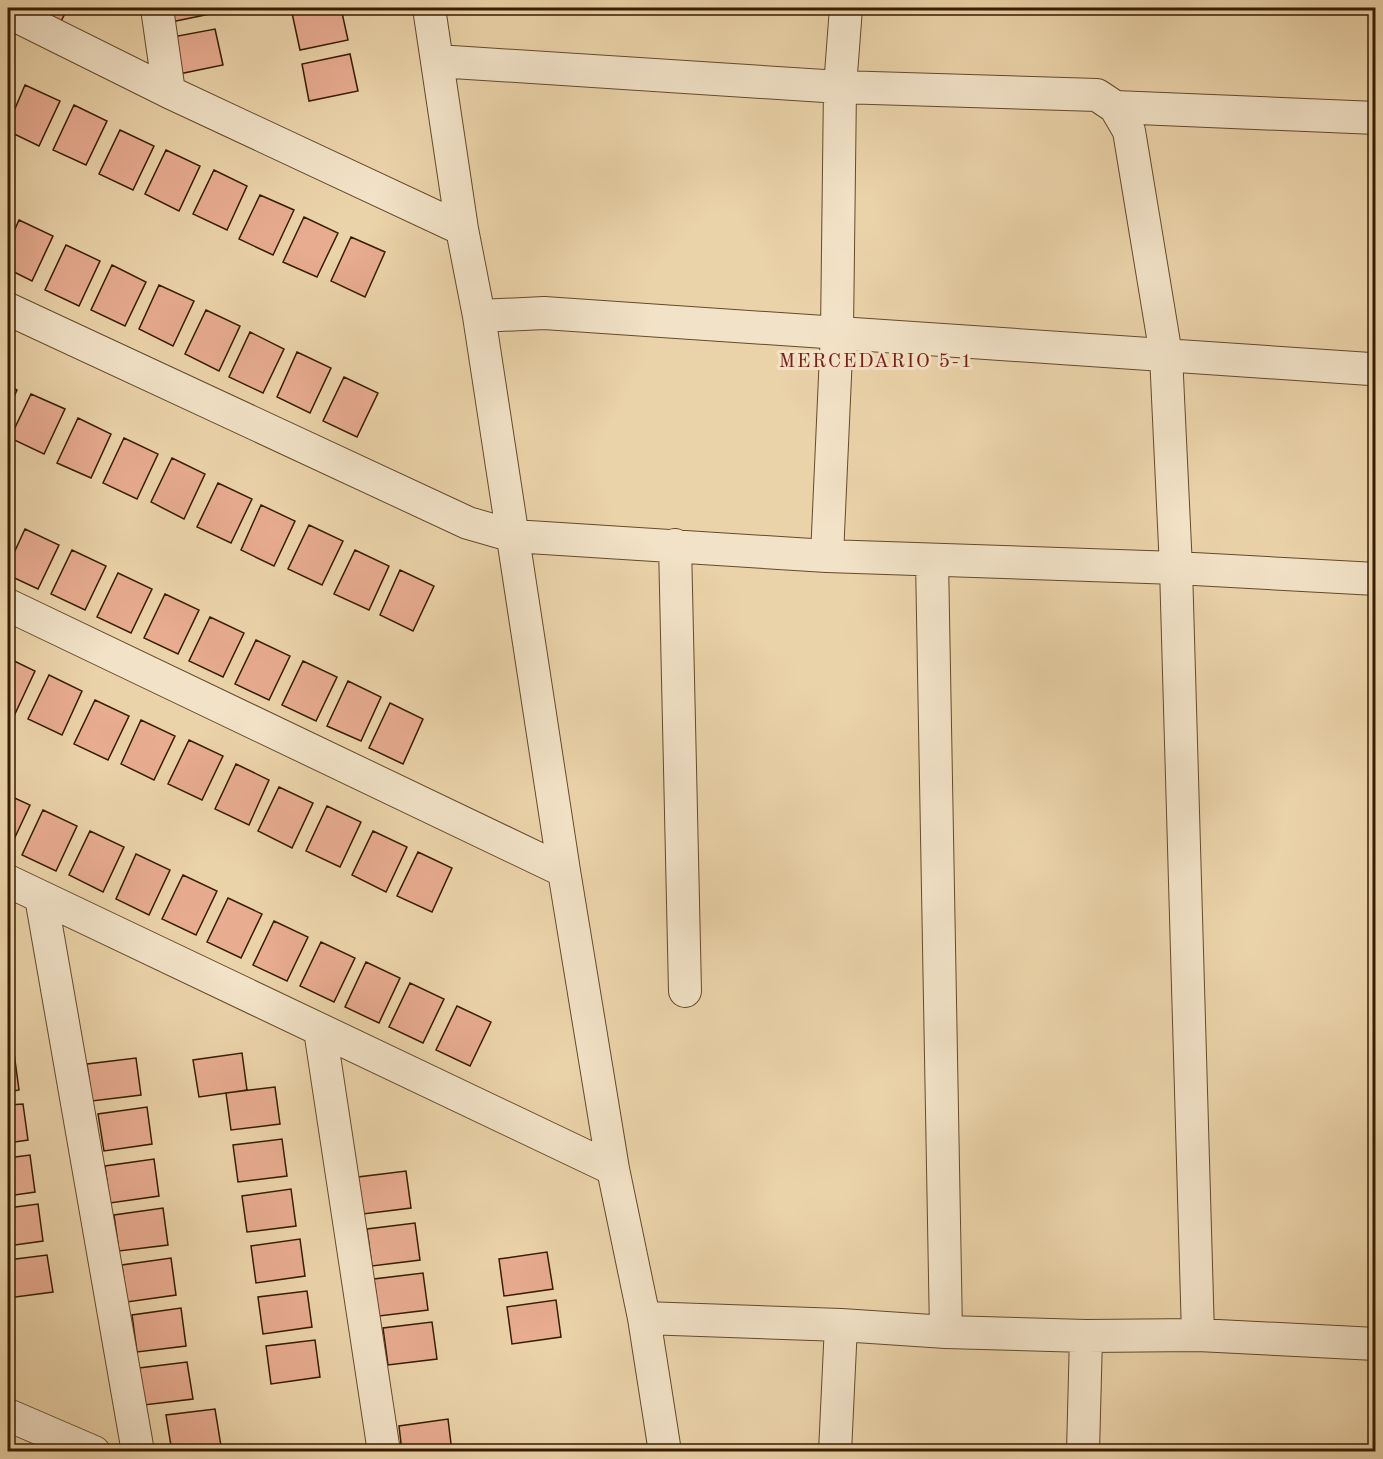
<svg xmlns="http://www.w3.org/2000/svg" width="1383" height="1459" font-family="'Old Standard TT',serif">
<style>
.building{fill:#e8ac90;stroke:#371d00;stroke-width:1.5}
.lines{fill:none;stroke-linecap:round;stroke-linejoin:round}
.street-casing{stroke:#644a2a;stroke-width:34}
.street{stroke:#f2e2c7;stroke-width:32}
.labels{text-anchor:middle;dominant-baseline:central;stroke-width:6;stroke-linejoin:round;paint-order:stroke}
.neighbourhood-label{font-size:20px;letter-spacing:1.5px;fill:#7a1f14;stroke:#f2e2c7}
</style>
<rect width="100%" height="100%" fill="#ebd3a9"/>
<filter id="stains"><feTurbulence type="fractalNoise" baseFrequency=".00333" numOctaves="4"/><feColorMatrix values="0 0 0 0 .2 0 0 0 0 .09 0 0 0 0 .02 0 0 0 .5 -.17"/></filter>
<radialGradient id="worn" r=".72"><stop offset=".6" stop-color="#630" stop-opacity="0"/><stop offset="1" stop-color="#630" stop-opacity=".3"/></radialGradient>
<!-- building -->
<path class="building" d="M27 8H68L60 23Z
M163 8H213L215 13 166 23Z
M322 8H341L348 40 300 50 292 13Z
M215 29 223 65 174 75 167 38Z
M350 54 358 91 309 101 302 64Z
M25 85 60 101 39 146 8 131V125Z
M74 105 107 121 86 165 53 150Z
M120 130 154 146 133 190 99 174Z
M166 150 200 166 179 211 145 194Z
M214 170 247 186 227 230 193 214Z
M260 195 294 210 273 255 239 239Z
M304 217 338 233 317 277 283 262Z
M19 220 53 236 32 281 8 269V245Z
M351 237 385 252 365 297 331 281Z
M66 245 100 261 79 306 45 290Z
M112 265 146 282 125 326 91 310Z
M159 285 194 301 173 346 139 329Z
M206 310 240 326 219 371 185 354Z
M250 332 284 349 263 393 229 377Z
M297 352 331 368 310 413 277 397Z
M344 377 378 393 357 437 323 421Z
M8 385 17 390 8 410Z
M31 394 65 409 44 454 10 438Z
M78 418 111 434 91 478 57 463Z
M124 438 158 454 137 499 103 483Z
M172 458 205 474 184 519 151 502Z
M218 483 252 499 231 543 197 527Z
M261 505 295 521 274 566 241 550Z
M309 525 343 541 322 585 288 569Z
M25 529 59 545 38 589 8 575V566Z
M72 550 106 566 85 610 51 594Z
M355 550 389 566 369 610 334 594Z
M400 570 434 586 413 631 380 615Z
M118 573 152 589 131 633 97 617Z
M165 594 199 610 178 654 144 638Z
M210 617 244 633 223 677 189 661Z
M256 640 290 656 269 700 235 684Z
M8 658 35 671 14 716 8 713Z
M303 661 337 677 316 721 282 705Z
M49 675 82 691 62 735 28 719Z
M348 681 381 697 361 741 327 726Z
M95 700 129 716 108 760 74 744Z
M390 703 423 719 403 764 369 748Z
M141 720 175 736 154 780 121 764Z
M189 740 223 756 202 800 168 784Z
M236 764 269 780 249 825 215 809Z
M279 787 313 803 292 848 258 831Z
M8 795 30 805 9 850 8 849Z
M327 806 361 822 340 867 306 851Z
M43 810 77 826 56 871 22 855Z
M90 831 124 847 103 892 69 875Z
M373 831 407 847 386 892 352 875Z
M418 852 452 868 432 912 397 896Z
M136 854 170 870 149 915 116 899Z
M183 875 217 891 196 935 162 919Z
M228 898 262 914 241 958 207 942Z
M274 921 308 937 287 981 253 965Z
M321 942 355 958 334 1002 300 986Z
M366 962 400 978 379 1023 345 1007Z
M410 983 444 999 423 1043 389 1027Z
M457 1006 491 1022 470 1066 436 1050Z
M14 1053 19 1090 8 1092V1054Z
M242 1053 247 1090 199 1097 193 1060Z
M136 1058 141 1095 92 1101 87 1064Z
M275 1087 280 1124 231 1130 226 1093Z
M23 1104 28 1140 8 1143V1105Z
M147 1107 152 1144 104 1151 98 1114Z
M282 1139 287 1176 238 1182 233 1145Z
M30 1155 35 1192 8 1196V1158Z
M154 1159 159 1196 110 1203 105 1166Z
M406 1171 411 1208 363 1214 358 1177Z
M291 1189 296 1226 247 1232 242 1196Z
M38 1204 43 1241 8 1246V1208Z
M163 1208 168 1245 119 1251 114 1215Z
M415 1223 420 1260 372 1266 367 1229Z
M300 1239 305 1276 256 1283 251 1246Z
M547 1252 553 1289 504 1296 499 1259Z
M47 1255 53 1292 8 1298V1260Z
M171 1258 176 1295 127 1302 122 1265Z
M423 1273 428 1310 379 1316 374 1279Z
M307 1291 312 1327 263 1334 258 1297Z
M556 1300 561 1337 512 1344 507 1307Z
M181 1308 186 1346 137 1352 132 1315Z
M432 1322 437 1359 388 1365 383 1328Z
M315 1340 320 1377 271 1384 266 1346Z
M187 1362 193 1399 144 1405 139 1368Z
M215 1409 221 1446 172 1452 166 1415Z
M448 1419 452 1452H402L399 1426Z"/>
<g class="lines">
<!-- street casing -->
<g class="street-casing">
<path id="street" d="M157 8 169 92
M429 8 462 229 479 316 564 871 613 1169 644 1318 665 1452
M8 12 169 92 462 229
M437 61 840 87 1097 95 1115 107 1129 131 1166 355 1176 568 1198 1335
M1115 107 1376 118
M8 309 468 523 513 536 827 556 1176 568 1376 579
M479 316 544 313 1370 369
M675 545 685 991
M827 556 837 332 840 87 846 8
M932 560 946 1332
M8 605 564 871
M8 881 613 1169
M41 897 138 1452
M320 1030 384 1452
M644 1318 841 1325 946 1332 1086 1336 1198 1335 1376 1344
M8 1415 94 1452
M835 1452 841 1325
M1083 1452 1086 1336"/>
</g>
<!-- street -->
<use href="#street" class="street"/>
</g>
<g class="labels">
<!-- neighbourhood labels -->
<g class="neighbourhood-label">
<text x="876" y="362">MERCEDARIO 5-1</text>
</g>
</g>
<!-- margin -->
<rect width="1383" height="1459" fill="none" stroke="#ebd3a9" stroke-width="30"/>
<rect x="9" y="9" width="1365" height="1441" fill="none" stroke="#371d00" stroke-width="3"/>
<rect x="15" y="15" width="1353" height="1429" fill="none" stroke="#371d00" stroke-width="1.5"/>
<rect width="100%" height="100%" filter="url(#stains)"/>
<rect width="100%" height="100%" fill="url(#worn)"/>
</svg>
